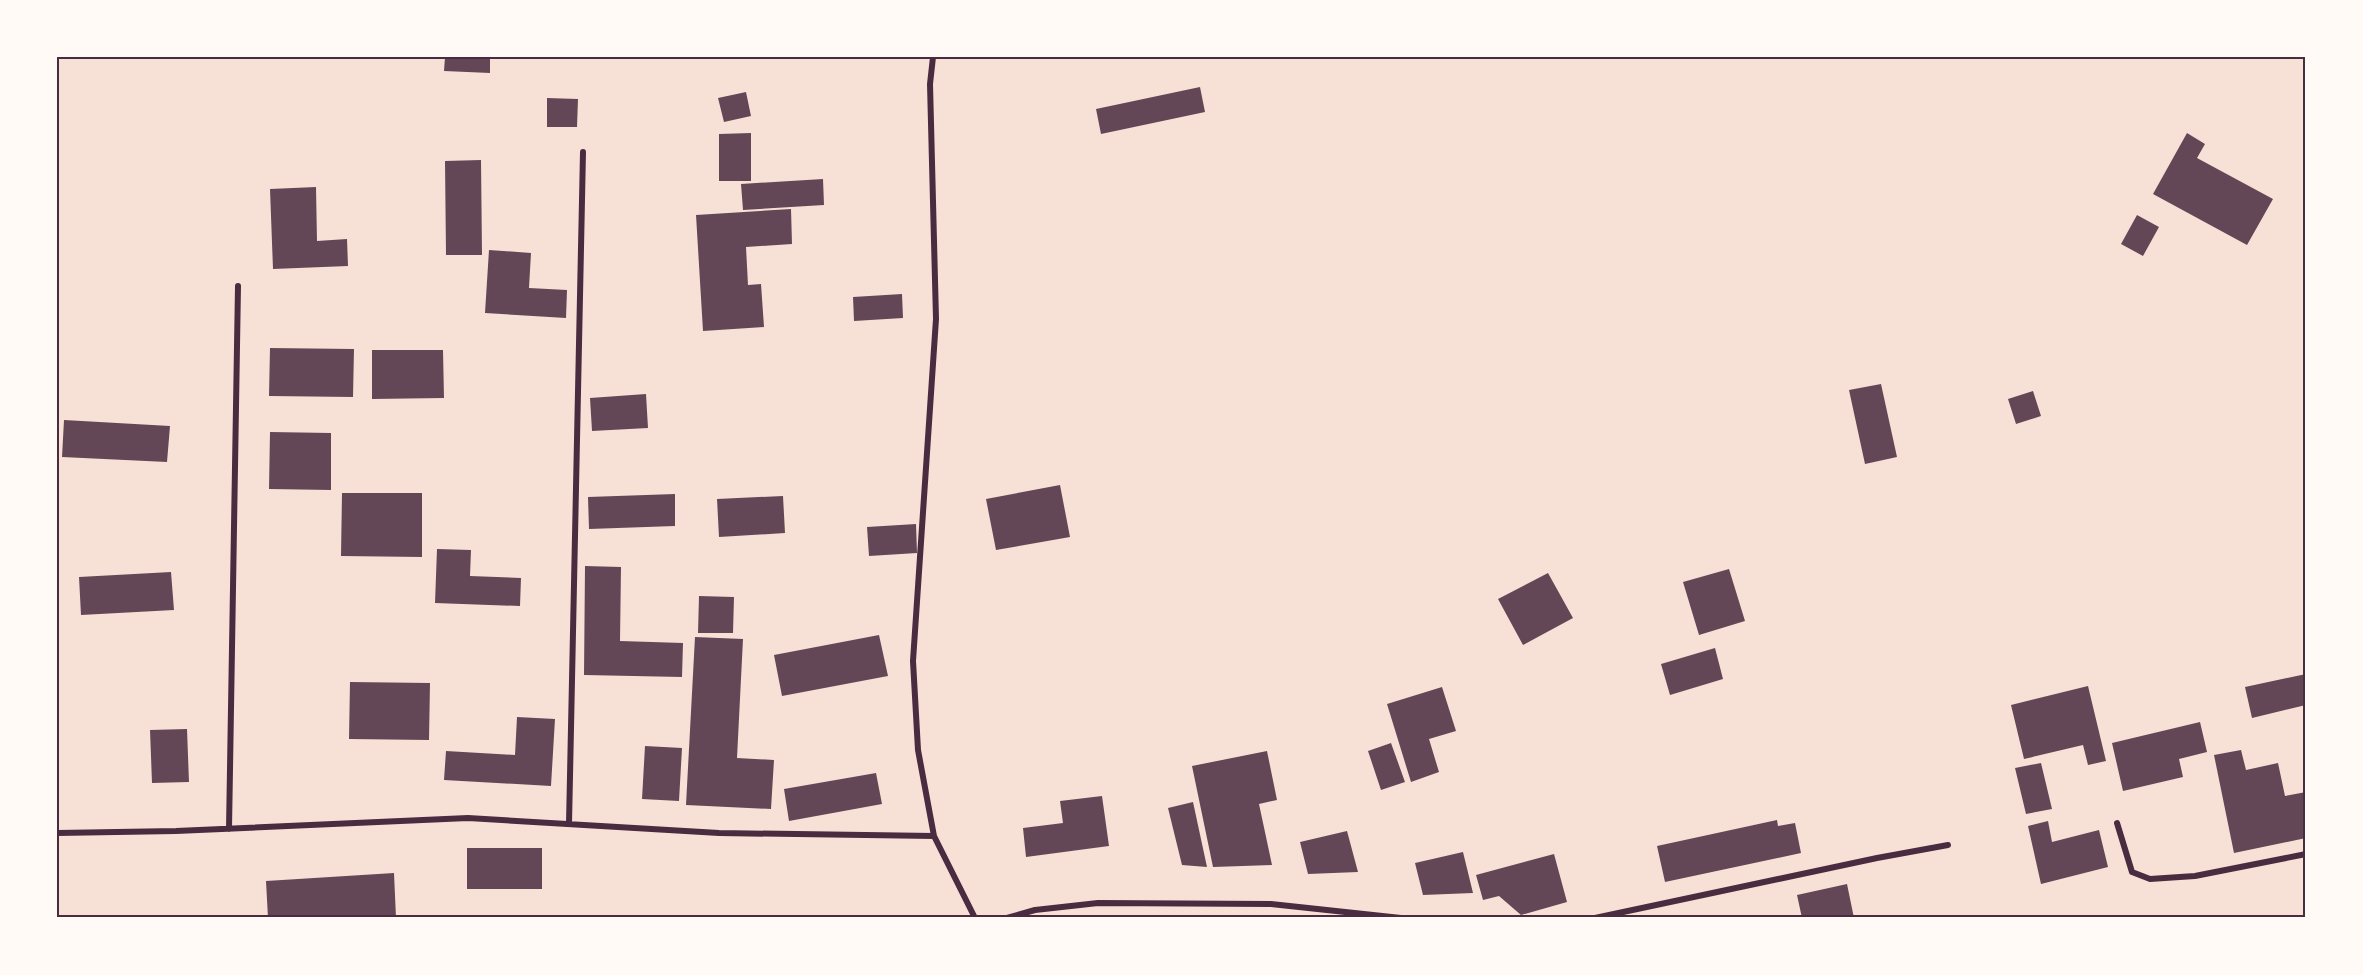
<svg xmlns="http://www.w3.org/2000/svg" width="2363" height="975" font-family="'Public Sans',sans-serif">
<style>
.building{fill:#644757}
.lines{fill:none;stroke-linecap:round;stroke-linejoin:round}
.minor{stroke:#4a2c40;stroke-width:6}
.neatline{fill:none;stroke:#4a2c40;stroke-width:2}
</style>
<rect width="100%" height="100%" fill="#f7e1d7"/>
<!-- building -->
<path class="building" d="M445 57H490V73L444 71Z
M1200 87 1205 112 1101 134 1096 109Z
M746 92 751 116 724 122 718 98Z
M547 98 578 99 577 127H547Z
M751 133V181H719V134Z
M2187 133 2205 144 2197 158 2273 199 2247 245 2153 194Z
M481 160 482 255H446L445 161Z
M823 179 824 205 743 210 741 184Z
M316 187 317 241 347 239 348 266 273 269 270 189Z
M791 209 792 244 746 247 748 285 761 284 764 327 703 331 696 215Z
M2137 215 2159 227 2143 256 2121 244Z
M489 250 531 253 529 288 567 290 566 318 485 313Z
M902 294 903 318 854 321 853 297Z
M270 348 354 349 353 397 269 396Z
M372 350H443L444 398 372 399Z
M1881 384 1897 457 1865 464 1849 390Z
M2033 391 2041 416 2016 424 2008 399Z
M646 394 648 428 592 431 590 398Z
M64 420 170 426 167 462 62 457Z
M270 432 331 433V490L269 489Z
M1060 485 1070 537 996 550 986 499Z
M342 493H422V557L341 556Z
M675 494V526L589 529 588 497Z
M783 496 785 533 719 537 717 499Z
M916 524 917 553 869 556 867 527Z
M437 549 471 550 470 576 521 578 520 606 435 603Z
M585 566 621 567 620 641 683 643 682 677 584 675Z
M1729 569 1745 621 1699 635 1683 582Z
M171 572 174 610 81 615 79 577Z
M1548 573 1573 618 1523 645 1498 599Z
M699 596 734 597 733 633H698Z
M879 635 888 676 782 696 774 655Z
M695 637 743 639 737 758 774 760 771 809 686 805Z
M1715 648 1723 679 1670 695 1661 664Z
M2306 674V705L2252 718 2245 687Z
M350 682 430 683 429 740 349 739Z
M2088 686 2106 761 2088 765 2083 745 2024 759 2011 705Z
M1442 687 1456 731 1429 739 1439 772 1411 782 1387 704Z
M517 717 555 719 551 786 444 780 446 751 515 755Z
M2200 722 2207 752 2179 759 2183 777 2123 791 2112 743Z
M187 729 189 782 152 783 150 730Z
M1391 743 1405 782 1381 790 1368 751Z
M645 746 682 748 679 801 642 799Z
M2241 750 2246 770 2278 763 2285 796 2306 792V838L2234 853 2214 755Z
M1267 751 1277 800 1259 804 1272 865 1213 867 1192 766Z
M2041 763 2052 809 2026 814 2015 768Z
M876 773 882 804 789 821 784 789Z
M1102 796 1109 846 1026 857 1023 828 1063 823 1060 801Z
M1193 802 1207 867 1182 865 1168 808Z
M1777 820 1778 826 1795 823 1801 853 1665 882 1657 846Z
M2048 821 2052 842 2099 830 2108 867 2041 884 2028 826Z
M1347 831 1358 872 1308 874 1300 842Z
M467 848H542V889H467Z
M1463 852 1473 893 1423 895 1415 863Z
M1554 854 1567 902 1521 915 1499 896 1483 900 1476 875Z
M394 873 396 918H268L266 881Z
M1847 884 1854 918H1802L1797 895Z"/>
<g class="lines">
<!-- minor -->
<path class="minor" d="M933 57 930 84 936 319 913 661 918 750 934 836 975 918
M2117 823 2132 872 2150 879 2195 876 2306 854
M569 824 583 152
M229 829 238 286
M57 833 176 831 468 818 719 833 934 836
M1007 918 1035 910 1098 903 1271 904 1401 918
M1595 918 1877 858 1948 845"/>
</g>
<!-- border -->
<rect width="2363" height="975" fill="none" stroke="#fffaf5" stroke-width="117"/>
<rect x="58" y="58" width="2246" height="858" class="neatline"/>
</svg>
